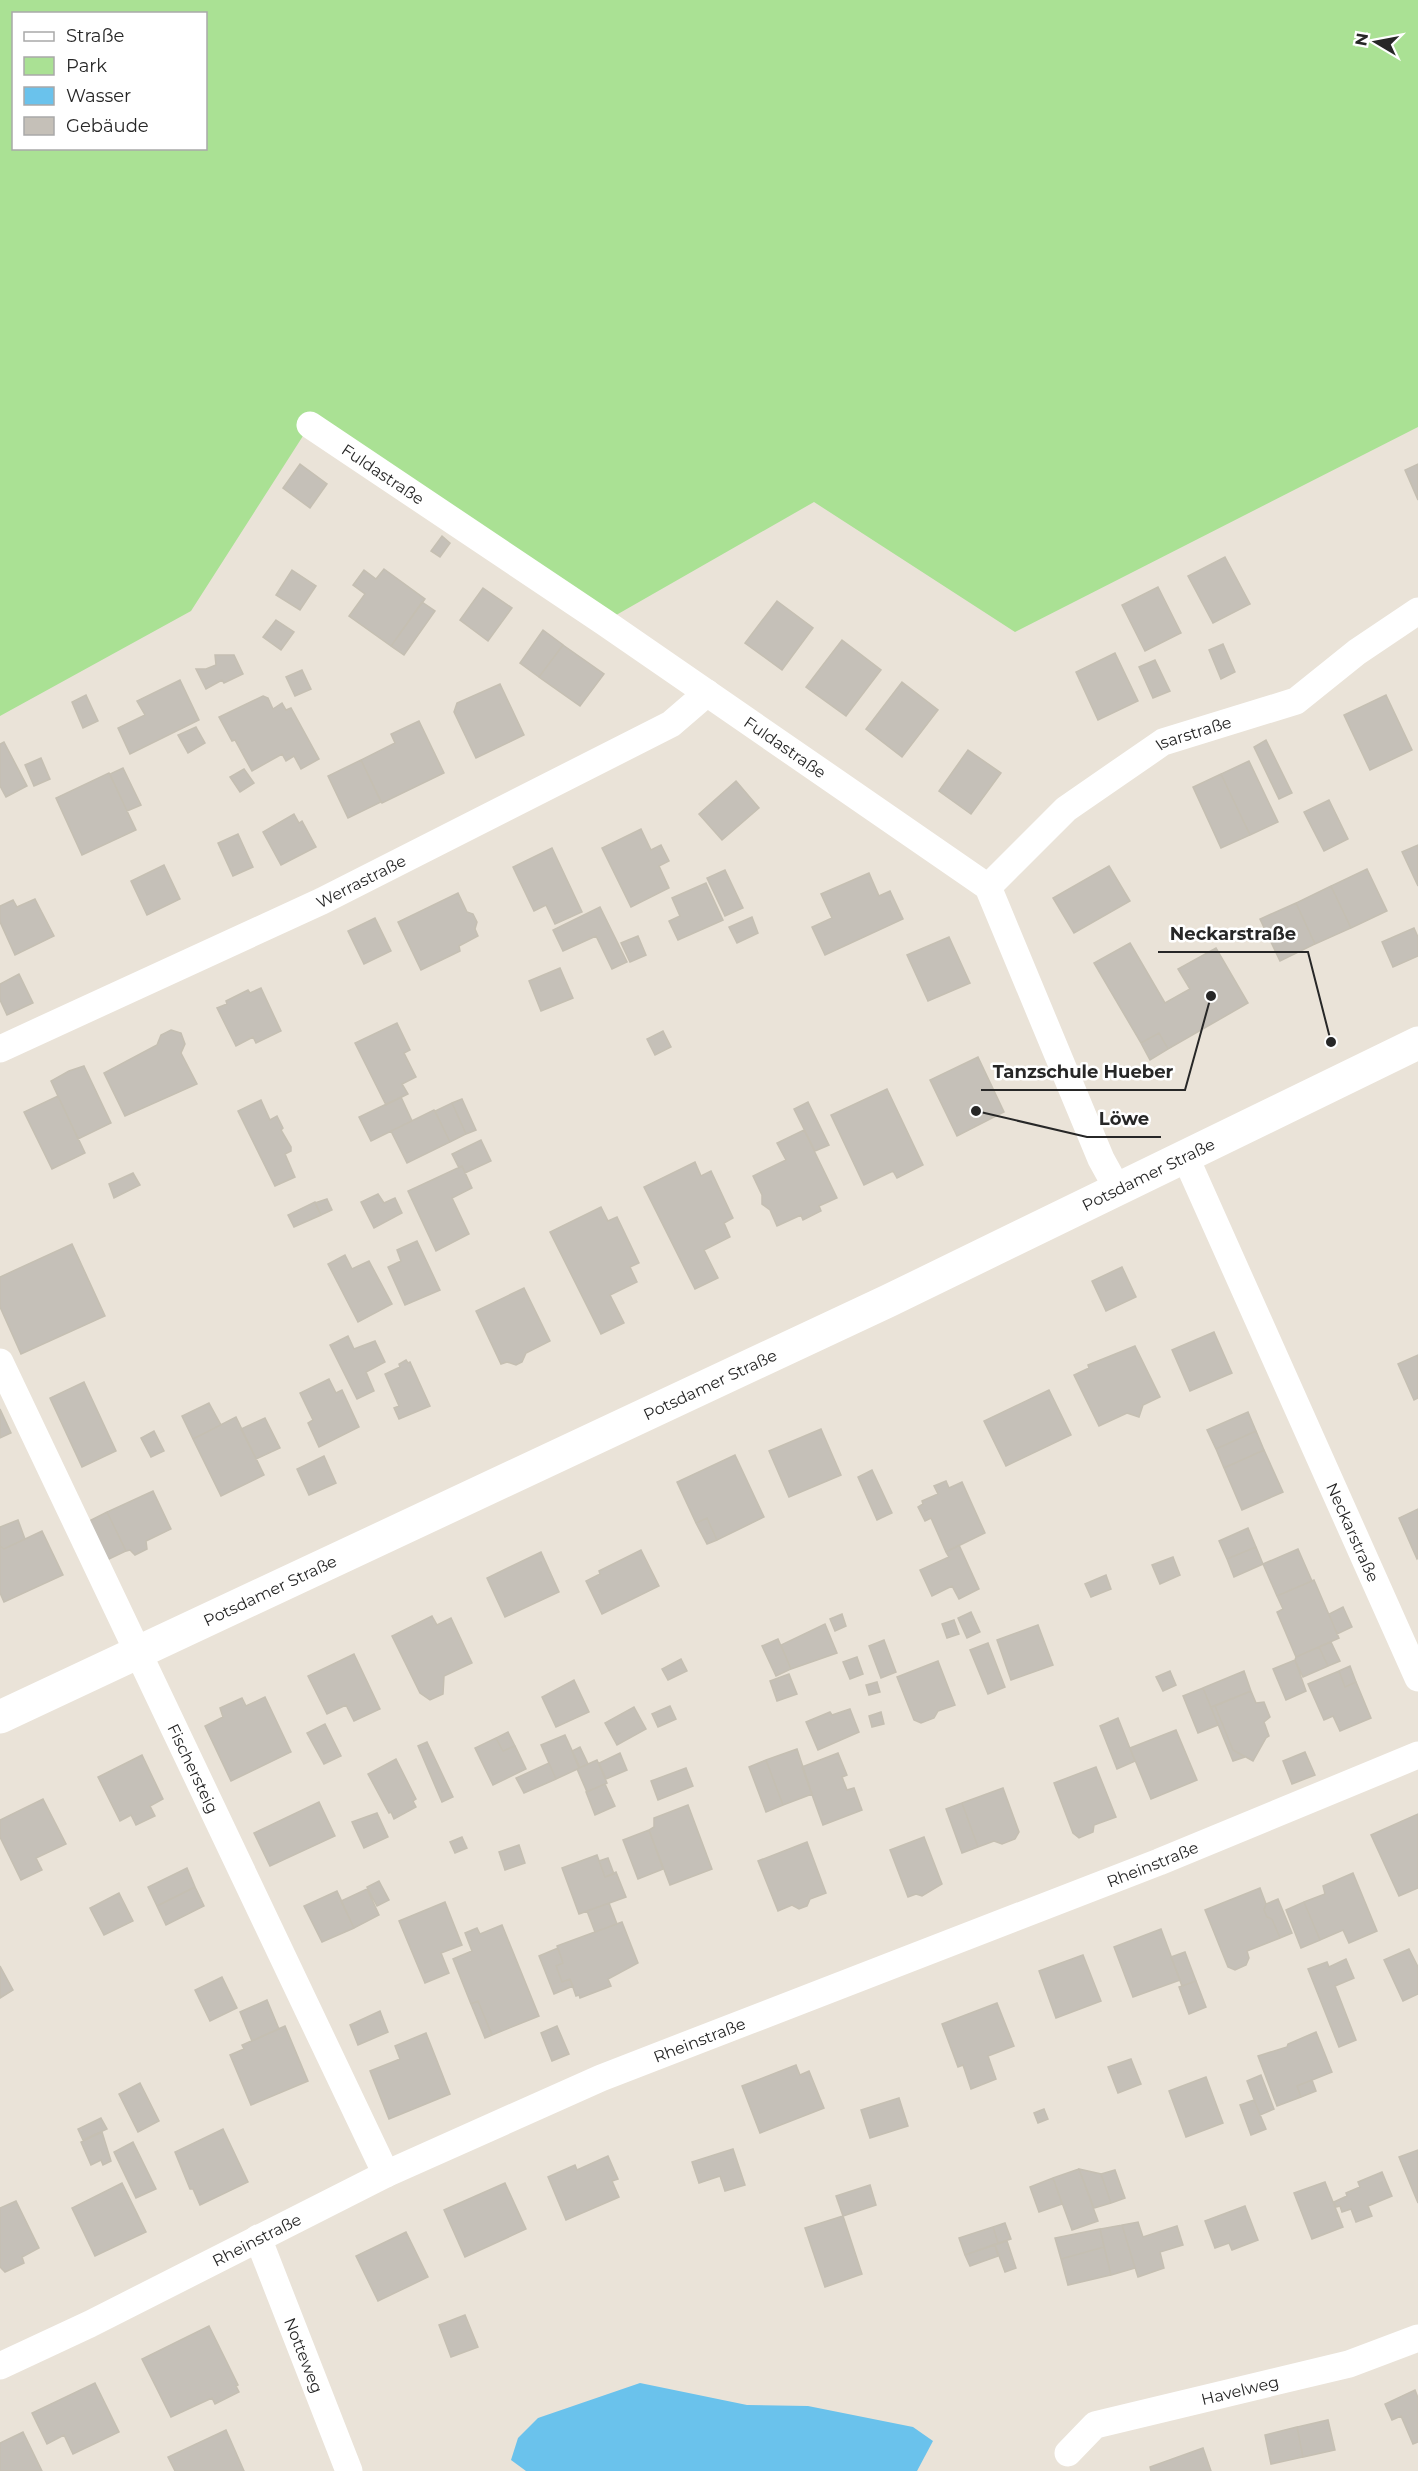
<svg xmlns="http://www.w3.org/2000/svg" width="1418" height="2471" font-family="Montserrat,sans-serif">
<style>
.green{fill:#aae194;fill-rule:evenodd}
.water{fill:#6ac2ec}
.building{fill:#c5c0b8;stroke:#c5bfb2;stroke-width:1.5}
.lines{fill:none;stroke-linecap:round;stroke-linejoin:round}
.street{stroke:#fff;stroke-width:27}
.secondary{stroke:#fff;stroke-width:33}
.labels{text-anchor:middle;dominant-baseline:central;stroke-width:5;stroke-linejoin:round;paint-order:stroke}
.street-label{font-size:16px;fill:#272727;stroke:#fff}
.leader{fill:none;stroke:#272727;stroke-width:2}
.callout-dot{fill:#272727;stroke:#fff;stroke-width:2}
.callout-label{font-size:18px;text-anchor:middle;font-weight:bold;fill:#272727;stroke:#fff;stroke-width:5;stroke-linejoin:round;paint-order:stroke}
</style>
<rect width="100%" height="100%" fill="#eae3d8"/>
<!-- green -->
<path class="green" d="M0 0H1418V427L1015 632 814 502 604 622 310 425 191 611 0 716ZM14 14H206V148H14Z"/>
<!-- water -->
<path class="water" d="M640 2383 747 2405 808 2406 913 2427 933 2441 917 2471H526L511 2460 518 2438 538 2418Z"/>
<!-- building -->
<path class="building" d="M300 464 327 484 310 508 283 488Z
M1418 464V500L1405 470Z
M442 536 450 543 440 557 431 551Z
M1225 557 1250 604 1213 623 1188 576Z
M384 569 425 599 391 646 349 616 365 594 353 585 364 570 376 579Z
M292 570 316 586 300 610 276 595Z
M1158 587 1181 633 1145 651 1122 605Z
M483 588 512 608 488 641 460 620Z
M777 601 813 628 782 670 745 643Z
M422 602 435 611 404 655 391 646Z
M276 620 294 632 281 650 263 637Z
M543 630 563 645 539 677 520 663Z
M842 640 881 670 846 716 806 687Z
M1223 644 1235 672 1221 679 1209 650Z
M563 645 604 674 580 706 539 677Z
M1115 653 1138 701 1098 720 1076 672Z
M215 655H234L243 674 224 683 222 680 206 689 196 669H206L216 665Z
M1155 660 1170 691 1153 698 1139 667Z
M302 670 311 689 295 696 286 677Z
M180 680 199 720 130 754 118 728 145 715 137 701Z
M902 682 938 710 902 757 866 729Z
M500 684 524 735 476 758 454 712 457 703Z
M86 695 98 721 83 728 72 702Z
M1386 695 1412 750 1370 770 1344 715Z
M263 696 268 698 273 709 282 703 286 710 291 708 319 759 301 769 294 756 286 761 282 754 252 771 235 740 232 741 219 717Z
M419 721 444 773 382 803 361 760 395 743 391 734Z
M196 727 205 743 188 753 178 735Z
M1266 740 1292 793 1279 799 1254 747Z
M4 742 27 786 6 797 0 786V744Z
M968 750 1001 773 971 814 939 791Z
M41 758 50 779 34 786 25 765Z
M361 760 381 802 348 818 328 776Z
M1249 761 1278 822 1250 835 1221 774Z
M123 768 141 805 127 811 110 774Z
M244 769 254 783 240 792 230 777Z
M109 773 136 830 82 855 56 798Z
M1221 774 1250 835 1221 848 1193 787Z
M736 781 759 808 722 840 699 814Z
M1329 800 1348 839 1324 851 1304 812Z
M294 814 299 823 302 821 316 847 281 865 263 832Z
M641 829 651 850 661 845 669 861 659 866 669 888 631 907 602 848Z
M238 834 253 867 233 876 218 843Z
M1418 845V886L1402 852Z
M552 848 582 912 555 924 546 905 534 911 513 867Z
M164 865 180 899 147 915 131 881Z
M1109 866 1130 901 1074 933 1053 898Z
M1367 869 1387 911 1351 928 1331 886Z
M725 870 743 908 725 916 707 878Z
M869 873 879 896 890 891 903 919 825 955 812 927 832 918 821 894Z
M706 883 723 920 678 940 669 921 680 916 672 898Z
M1331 886 1351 928 1315 944 1296 903Z
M458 893 467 912 473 914 477 922 475 929 478 936 459 946 460 951 421 970 398 922Z
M35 899 54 936 15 955 0 922V906L13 900 17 907Z
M1296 903 1315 944 1280 961 1260 919Z
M600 907 627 962 612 969 596 936 563 951 553 930Z
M752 917 758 933 737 943 729 927Z
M375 918 391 951 364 964 348 931Z
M1414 928 1418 937V956L1393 967 1382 942Z
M638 936 646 955 630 962 621 943Z
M949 937 970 983 928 1001 907 955Z
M1130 943 1165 1003 1190 989 1178 969 1216 948 1248 1003 1168 1049 1159 1033 1141 1043 1094 963Z
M560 968 573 998 541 1011 529 981Z
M19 974 33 1003 7 1015 0 1000V984Z
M261 988 281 1031 256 1043 253 1037 236 1046 217 1008 227 1004 226 1001 248 990 250 993Z
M397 1023 410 1050 404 1053 416 1077 402 1084 408 1094 386 1105 355 1043Z
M171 1030 181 1033 185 1044 181 1053 197 1084 125 1116 104 1073 157 1045 161 1035Z
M663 1031 671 1047 655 1055 647 1039Z
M1159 1033 1168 1049 1150 1060 1141 1043Z
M978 1057 1004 1112 957 1136 930 1080Z
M84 1066 111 1123 78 1139 51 1081 69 1071Z
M887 1089 923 1165 897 1178 893 1171 864 1185 831 1115Z
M58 1096 85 1153 52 1169 24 1112Z
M401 1097 412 1121 371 1141 359 1117Z
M462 1099 476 1130 466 1134 452 1103Z
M261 1100 270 1120 277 1116 283 1128 281 1130 291 1147V1151L285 1154 295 1177 275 1186 238 1111Z
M808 1102 829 1145 815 1151 794 1109Z
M452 1103 466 1134 450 1142 435 1111Z
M434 1110 450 1142 407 1163 391 1131Z
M804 1130 837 1198 819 1206 821 1211 803 1220 801 1215 777 1226 770 1210 762 1204V1195L753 1176 786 1160 777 1143Z
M481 1140 491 1161 465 1173 462 1166 459 1168 452 1154Z
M695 1162 701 1176 711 1171 733 1218 724 1223 730 1237 704 1250 718 1278 695 1289 644 1187Z
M462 1166 472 1188 452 1198 469 1234 436 1251 408 1191Z
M133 1173 140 1185 114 1198 109 1184Z
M378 1194 384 1203 395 1198 402 1213 374 1228 361 1202Z
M327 1199 332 1210 321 1215 315 1203Z
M315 1202 321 1215 294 1227 288 1215Z
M601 1207 608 1221 617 1217 639 1263 630 1267 637 1282 610 1295 624 1323 601 1334 550 1232Z
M417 1241 440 1290 405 1305 388 1267 401 1261 397 1250Z
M72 1244 105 1316 21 1354 0 1307V1277Z
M345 1255 352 1269 369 1261 392 1304 358 1322 328 1264Z
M1122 1267 1136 1297 1106 1311 1092 1281Z
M524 1288 550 1341 526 1353 522 1362 516 1365 507 1362 501 1364 476 1311Z
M1214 1332 1232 1373 1190 1391 1172 1350Z
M348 1336 354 1349 375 1341 385 1362 366 1372 374 1391 357 1399 330 1345Z
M1135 1346 1160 1397 1143 1405 1139 1417 1127 1413 1099 1426 1074 1375 1089 1368 1088 1365Z
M1418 1355V1398L1414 1400 1398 1364Z
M406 1360 408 1363 410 1362 430 1406 399 1419 394 1408 399 1406 385 1374 400 1367 399 1364Z
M329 1379 336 1393 342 1390 359 1427 319 1447 308 1423 313 1420 300 1393Z
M84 1382 116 1451 82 1467 50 1398Z
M1049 1390 1071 1435 1006 1466 984 1421Z
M209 1403 221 1425 193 1439 182 1416Z
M0 1409 11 1433 0 1438Z
M1248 1412 1256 1431 1216 1449 1207 1430Z
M236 1417 264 1475 221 1496 193 1439Z
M265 1418 280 1448 256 1459 241 1429Z
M821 1429 841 1475 789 1497 769 1451Z
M154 1431 164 1451 151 1457 141 1438Z
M1256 1431 1264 1450 1224 1468 1216 1449Z
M1264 1450 1283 1492 1242 1510 1224 1468Z
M735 1455 764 1517 717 1540 707 1518 696 1523 677 1482Z
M324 1456 336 1483 309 1495 297 1469Z
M872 1470 892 1513 877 1520 858 1477Z
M946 1481 949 1488 962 1482 985 1533 946 1552 931 1518 925 1521 918 1507 923 1504 922 1501 938 1494 934 1486Z
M153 1491 171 1529 146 1541 147 1549 135 1555 130 1550 126 1551 107 1512Z
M1418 1509V1558L1417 1559 1399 1518Z
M107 1512 126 1551 107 1560 89 1521Z
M707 1518 717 1540 707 1544 696 1523Z
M18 1520 25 1539 4 1549 0 1546V1527Z
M1248 1528 1256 1547 1227 1559 1219 1541Z
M42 1531 63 1575 4 1602 0 1593V1546L4 1549Z
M959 1545 979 1589 959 1599 952 1586 932 1596 920 1570 949 1557 946 1552Z
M1256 1547 1263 1564 1234 1577 1227 1559Z
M1298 1549 1312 1581 1277 1596 1263 1564Z
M641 1550 659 1586 602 1614 586 1581 600 1574 599 1571Z
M541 1552 559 1592 505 1617 487 1578Z
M1173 1557 1180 1575 1160 1584 1152 1565Z
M1106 1575 1111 1589 1091 1597 1085 1584Z
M1314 1580 1339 1638 1296 1657 1277 1612 1283 1609 1277 1596Z
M1343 1607 1352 1627 1337 1634 1329 1614Z
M971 1612 980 1632 967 1638 958 1618Z
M842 1614 846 1626 835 1631 830 1619Z
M432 1616 437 1625 451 1618 472 1663 444 1676 443 1694 430 1700 420 1693 392 1636Z
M954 1620 959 1634 947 1638 942 1624Z
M825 1624 837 1653 791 1669 781 1645Z
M1038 1625 1053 1665 1011 1680 997 1640Z
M778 1639 791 1669 776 1676 762 1646Z
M884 1640 896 1672 881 1678 869 1646Z
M1331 1642 1340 1661 1328 1666 1319 1647Z
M988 1643 1005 1687 988 1694 970 1650Z
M1319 1647 1328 1666 1303 1677 1295 1660 1296 1657Z
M354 1654 380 1709 354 1721 346 1705 327 1714 308 1676Z
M857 1657 863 1674 850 1679 843 1662Z
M681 1659 687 1671 668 1680 662 1669Z
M1295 1660 1306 1691 1286 1700 1273 1669Z
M938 1661 955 1705 938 1711 934 1718 921 1723 914 1720 897 1677Z
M1350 1666 1356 1682 1345 1687 1339 1671Z
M1170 1671 1176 1685 1163 1691 1156 1677Z
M1244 1671 1251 1691 1211 1707 1203 1688Z
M1339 1671 1345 1687 1356 1682 1371 1718 1340 1731 1333 1716 1324 1720 1308 1684Z
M789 1674 797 1694 777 1701 770 1681Z
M574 1680 589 1712 556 1727 542 1697Z
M877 1682 880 1692 869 1695 866 1685Z
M1203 1688 1218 1725 1198 1733 1183 1696Z
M1251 1691 1256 1703 1264 1702 1270 1717 1264 1722 1269 1736 1266 1738 1253 1761 1233 1750 1215 1706Z
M265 1697 291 1752 231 1781 205 1726 223 1717 220 1708 242 1698 246 1706Z
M670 1706 676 1719 658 1727 652 1714Z
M1215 1706 1233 1750 1245 1757 1233 1761 1211 1707Z
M634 1707 646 1729 617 1745 605 1723Z
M850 1709 859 1732 818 1750 806 1722 830 1712 832 1715Z
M881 1712 884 1724 872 1727 869 1716Z
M1118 1718 1135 1761 1117 1769 1100 1726Z
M325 1724 341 1756 324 1764 307 1733Z
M1176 1730 1197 1780 1151 1799 1130 1748Z
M508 1732 515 1746 503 1751 496 1738Z
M565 1735 580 1768 556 1779 541 1745Z
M496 1738 503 1751 515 1746 526 1769 493 1785 475 1748Z
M427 1742 453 1797 442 1802 418 1746Z
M580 1747 588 1764 579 1768 572 1751Z
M797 1749 812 1794 783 1805 766 1760Z
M1305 1752 1315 1775 1292 1784 1283 1761Z
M620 1753 627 1770 606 1779 599 1763Z
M838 1753 847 1775 842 1777 847 1790 854 1788 862 1810 823 1825 802 1767Z
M142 1755 163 1799 150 1806 155 1816 136 1825 131 1815 120 1821 98 1777Z
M396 1759 416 1799 413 1801 416 1807 394 1819 391 1812 389 1813 368 1774Z
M597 1760 607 1783 587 1792 577 1769Z
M766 1760 783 1805 766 1812 749 1767Z
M549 1763 556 1779 524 1793 516 1778Z
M1096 1767 1116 1817 1094 1825 1093 1832 1079 1838 1073 1833 1054 1783Z
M686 1768 693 1786 658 1800 651 1781Z
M605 1784 615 1806 595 1815 586 1792Z
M1003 1788 1019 1832 1015 1839 1002 1844 994 1841 978 1847 962 1803Z
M43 1799 66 1844 36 1858 42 1870 21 1880 0 1837V1820Z
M319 1802 335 1836 270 1866 254 1833Z
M962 1803 978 1847 962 1853 946 1809Z
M688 1805 712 1869 670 1885 649 1830 654 1827V1818Z
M377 1813 388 1837 364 1848 352 1822Z
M1418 1814V1888L1399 1896 1371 1835Z
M649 1830 663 1869 638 1879 623 1840Z
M462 1837 467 1848 455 1853 450 1842Z
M924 1837 942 1884 922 1896 916 1894 908 1897 890 1850Z
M807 1842 826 1893 810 1899 807 1906 799 1909 792 1905 778 1911 758 1861Z
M519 1845 525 1863 505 1870 499 1852Z
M597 1855 605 1877 616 1872 626 1897 579 1914 562 1868Z
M608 1858 614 1874 605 1877 599 1861Z
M187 1868 195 1887 157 1906 148 1887Z
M1353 1873 1377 1931 1349 1943 1343 1930 1320 1940 1304 1902 1325 1894 1323 1886Z
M379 1881 389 1900 377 1906 367 1887Z
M195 1887 204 1906 166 1925 157 1906Z
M1260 1888 1266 1904 1264 1910 1267 1917 1272 1919 1280 1938 1247 1951 1249 1958 1246 1965 1235 1970 1228 1967 1205 1910Z
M367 1889 379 1915 354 1928 341 1901Z
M337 1891 354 1928 322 1942 304 1906Z
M119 1893 133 1921 104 1935 90 1908Z
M1278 1899 1292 1933 1280 1938 1272 1919 1267 1917 1264 1910 1266 1904Z
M445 1902 462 1945 441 1953 449 1973 425 1983 399 1921Z
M1304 1902 1320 1940 1301 1948 1286 1910Z
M609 1903 617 1924 595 1932 587 1911Z
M622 1922 638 1963 608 1979 611 1986 580 1998 579 1995 576 1996 570 1979 562 1982 556 1966 563 1963 557 1946Z
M502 1925 539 2016 492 2035 478 2001 471 2004 453 1959 472 1951 465 1933 477 1928 480 1934Z
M1161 1929 1180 1980 1133 1997 1114 1947Z
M558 1948 563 1963 556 1966 562 1982 570 1979 573 1986 554 1994 539 1956Z
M1409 1949 1418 1967V1994L1403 2001 1384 1960Z
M1185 1952 1196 1981 1182 1986 1171 1957Z
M1083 1955 1101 2001 1056 2018 1039 1971Z
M1346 1959 1354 1978 1335 1986 1356 2040 1339 2047 1308 1969 1327 1962 1329 1967Z
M0 1966 13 1990 0 1998Z
M222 1977 237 2008 210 2021 195 1990Z
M1196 1981 1206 2007 1189 2014 1179 1987Z
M267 2000 279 2029 252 2041 240 2012Z
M478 2001 492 2035 485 2038 471 2004Z
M997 2003 1014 2046 988 2056 996 2079 971 2089 963 2065 958 2067 942 2024Z
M380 2011 388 2032 358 2045 350 2025Z
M285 2026 308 2081 251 2105 230 2055 244 2049 242 2045Z
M557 2026 569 2054 552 2061 541 2033Z
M1316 2032 1332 2072 1297 2086 1301 2097 1277 2106 1258 2056 1287 2047 1288 2044Z
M426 2033 450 2094 389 2119 370 2071 400 2059 395 2046Z
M1131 2059 1141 2084 1118 2093 1108 2067Z
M796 2065 800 2075 809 2071 824 2108 760 2133 742 2086Z
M1261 2075 1274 2109 1260 2115 1247 2081Z
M1206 2077 1223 2123 1186 2137 1169 2091Z
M1312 2080 1316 2091 1301 2097 1297 2086Z
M140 2083 159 2121 138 2132 119 2094Z
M899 2098 908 2126 870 2138 861 2110Z
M1254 2100 1266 2129 1251 2135 1240 2105Z
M1044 2109 1048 2119 1038 2123 1034 2113Z
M101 2118 107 2129 83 2140 78 2129Z
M223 2129 248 2182 200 2205 193 2189H190L175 2152Z
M102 2132 111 2161 103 2165 101 2160 91 2165 81 2142Z
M133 2142 156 2189 136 2198 114 2152Z
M733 2149 745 2185 725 2191 720 2176 699 2183 692 2162Z
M1418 2150V2203L1399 2157Z
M608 2156 618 2179 612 2181 619 2197 566 2220 548 2177 575 2165 577 2170Z
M1079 2169 1098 2221 1072 2230 1053 2178Z
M1079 2169 1101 2174 1111 2203 1094 2208Z
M1115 2170 1125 2198 1111 2203 1101 2174Z
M1382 2172 1392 2196 1368 2206 1372 2216 1356 2222 1351 2209 1342 2212 1340 2206 1336 2207 1334 2202 1347 2196 1346 2193 1360 2187 1358 2182Z
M1053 2178 1062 2204 1039 2212 1030 2187Z
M1325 2182 1343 2227 1312 2239 1294 2193Z
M122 2183 146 2232 95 2256 72 2208Z
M505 2183 526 2229 465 2257 444 2210Z
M870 2185 876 2205 843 2216 836 2196Z
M16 2201 39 2248 22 2257 24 2263 5 2272 0 2267V2208Z
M1245 2206 1258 2240 1232 2250 1229 2243 1215 2248 1205 2221Z
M843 2216 862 2274 825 2287 805 2228Z
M1138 2222 1143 2237 1177 2226 1183 2245 1160 2252 1164 2268 1138 2277 1122 2225Z
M1005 2223 1011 2239 998 2243 993 2227Z
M1122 2225 1135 2268 1111 2275 1100 2229Z
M993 2227 998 2243 965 2255 959 2238Z
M1100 2229 1104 2247 1061 2259 1055 2238Z
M406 2232 428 2277 378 2301 356 2256Z
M1007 2241 1016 2268 1005 2272 995 2245Z
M995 2245 998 2256 970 2266 965 2255Z
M1104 2247 1111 2275 1068 2285 1061 2259Z
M465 2315 478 2347 451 2357 439 2325Z
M209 2326 238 2385 236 2386 239 2392 215 2404 212 2398 171 2417 142 2359Z
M95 2383 119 2432 73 2454 64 2435 47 2444 32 2413Z
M1415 2390 1418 2398V2442L1413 2444 1401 2416 1392 2420 1385 2404Z
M1328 2420 1335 2450 1303 2457 1297 2427Z
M1297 2427 1303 2457 1271 2464 1265 2435Z
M226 2430 244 2471H175L168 2457Z
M23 2432 42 2471H0V2443Z
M1203 2448 1211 2471H1151L1150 2467Z"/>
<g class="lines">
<!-- street -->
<g class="street">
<path id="s1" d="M310 425 604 622 988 887 1101 1159 1118 1190"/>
<path id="s2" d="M988 887 1066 809 1163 742 1296 701 1357 652 1418 611"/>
<path id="s3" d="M0 1049 322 901 671 724 707 693"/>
<path id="s4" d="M1185 1156 1418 1678"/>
<path id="s5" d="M0 1362 386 2174"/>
<path id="s6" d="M258 2238 349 2471"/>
<path id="s7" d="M0 2366 90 2324 386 2174 601 2078 1159 1862 1418 1755"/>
<path id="s8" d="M1068 2453 1095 2425 1349 2364 1418 2338"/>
</g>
<!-- secondary -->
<path class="secondary" id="s9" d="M0 1717 888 1301 1418 1043"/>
</g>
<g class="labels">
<!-- street labels -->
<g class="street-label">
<text stroke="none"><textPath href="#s1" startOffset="88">Fuldastraße</textPath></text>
<text stroke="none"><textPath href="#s2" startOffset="260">Isarstraße</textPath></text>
<text stroke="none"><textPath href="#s1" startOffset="574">Fuldastraße</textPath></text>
<text stroke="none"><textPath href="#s3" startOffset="398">Werrastraße</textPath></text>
<text stroke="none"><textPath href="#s9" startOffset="1270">Potsdamer Straße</textPath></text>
<text stroke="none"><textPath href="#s9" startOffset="784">Potsdamer Straße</textPath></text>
<text stroke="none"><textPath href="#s4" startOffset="412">Neckarstraße</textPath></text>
<text stroke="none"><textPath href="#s9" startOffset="298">Potsdamer Straße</textPath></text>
<text stroke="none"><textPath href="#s5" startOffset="450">Fischersteig</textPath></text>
<text stroke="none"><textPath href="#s7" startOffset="1258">Rheinstraße</textPath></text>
<text stroke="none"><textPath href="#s7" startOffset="772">Rheinstraße</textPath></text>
<text stroke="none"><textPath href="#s7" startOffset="286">Rheinstraße</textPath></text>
<text stroke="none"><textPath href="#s6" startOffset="126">Notteweg</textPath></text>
<text stroke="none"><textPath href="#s8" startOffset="188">Havelweg</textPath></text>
</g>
</g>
<!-- callouts -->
<path class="leader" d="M1331 1042L1308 952H1158M1211 996L1185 1090H981M976 1111L1087 1137H1161"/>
<g class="callout-dot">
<circle cx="1331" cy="1042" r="6"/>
<circle cx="1211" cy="996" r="6"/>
<circle cx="976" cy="1111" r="6"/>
</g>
<g class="callout-label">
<text x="1233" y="940">Neckarstraße</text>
<text x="1083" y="1078">Tanzschule Hueber</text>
<text x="1124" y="1125">Löwe</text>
</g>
<!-- legend -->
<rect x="12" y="12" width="195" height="138" fill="#ffffff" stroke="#a9a9a9" stroke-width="1.5"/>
<rect x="24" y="32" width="30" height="9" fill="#ffffff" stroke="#a9a9a9" stroke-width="1.5"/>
<text x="66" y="42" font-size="18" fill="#272727">Straße</text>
<rect x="24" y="57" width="30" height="18" fill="#aae194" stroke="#a9a9a9" stroke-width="1.5"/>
<text x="66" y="72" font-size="18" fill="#272727">Park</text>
<rect x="24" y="87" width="30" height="18" fill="#6ac2ec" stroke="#a9a9a9" stroke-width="1.5"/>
<text x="66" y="102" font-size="18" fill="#272727">Wasser</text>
<rect x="24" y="117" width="30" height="18" fill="#c5c0b8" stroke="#a9a9a9" stroke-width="1.5"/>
<text x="66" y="132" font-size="18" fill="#272727">Gebäude</text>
<!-- north arrow -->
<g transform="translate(1376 42) rotate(280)" stroke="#ffffff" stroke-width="4.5" paint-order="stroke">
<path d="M0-4.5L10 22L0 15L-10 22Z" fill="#272727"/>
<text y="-9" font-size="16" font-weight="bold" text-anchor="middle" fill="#272727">N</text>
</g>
</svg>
